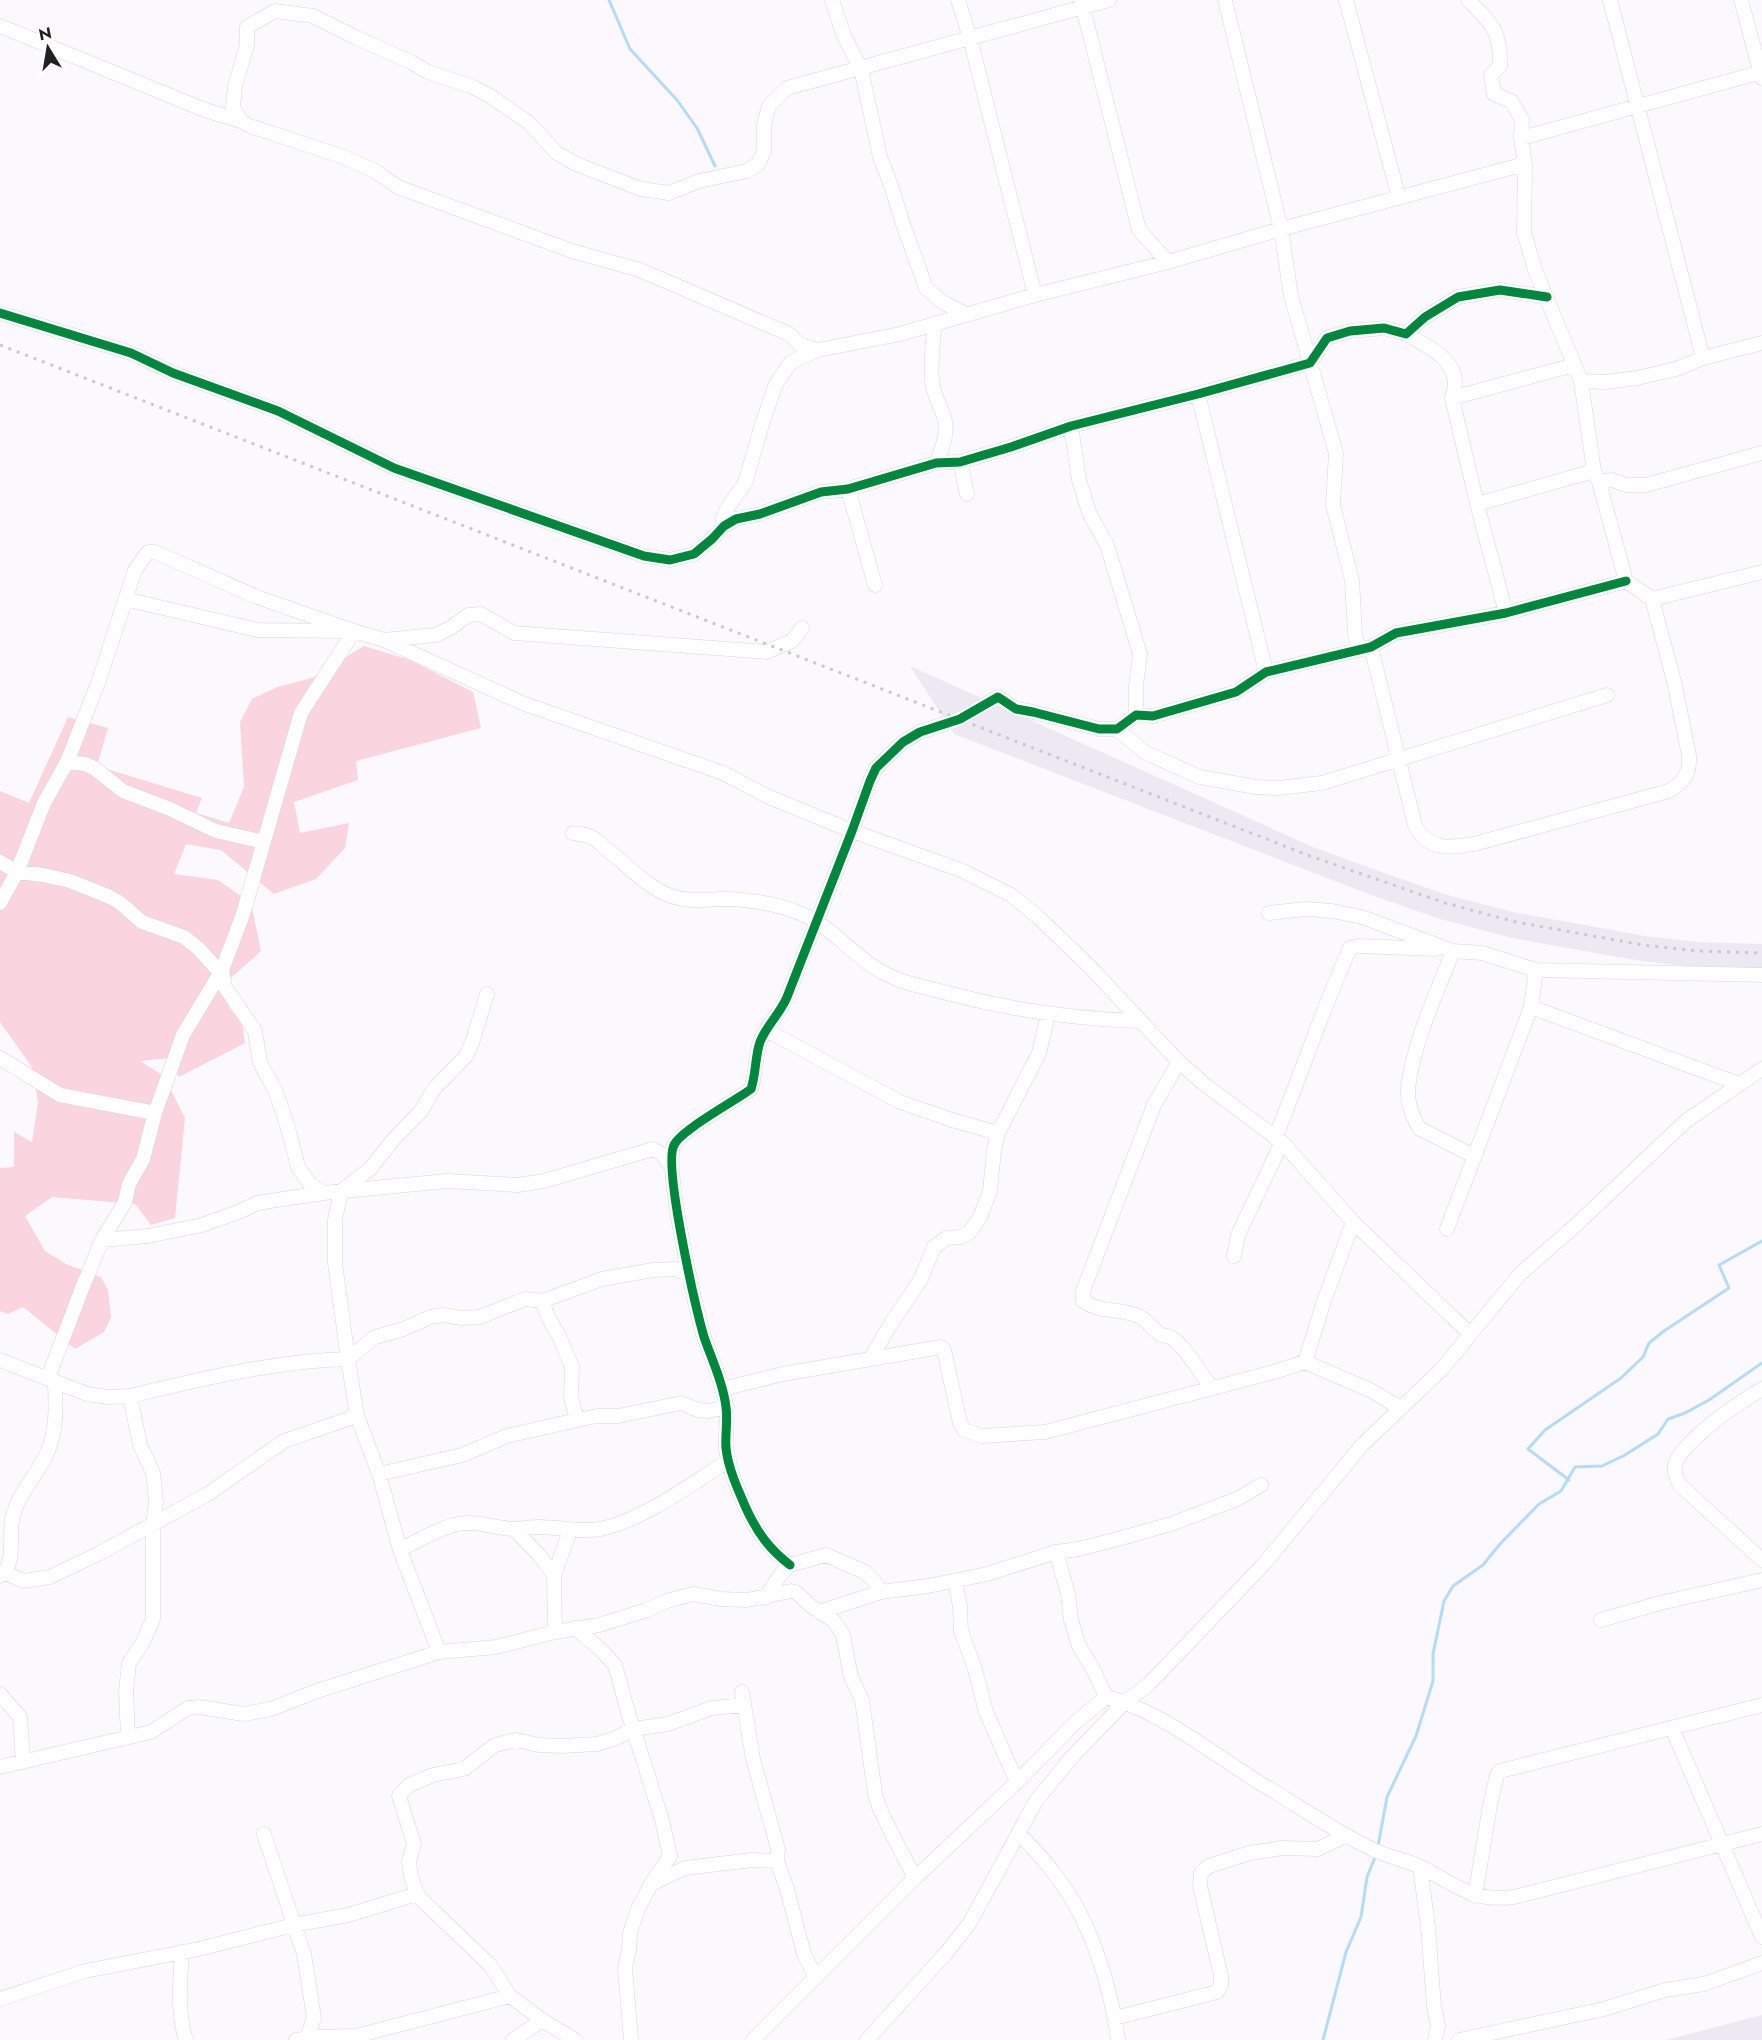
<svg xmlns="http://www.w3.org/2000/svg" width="1762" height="2040" font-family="Jost,sans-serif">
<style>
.built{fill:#ede9f2}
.green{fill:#fad4df}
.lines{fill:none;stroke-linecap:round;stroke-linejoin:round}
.stream{stroke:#b4dbfa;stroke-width:3}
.minor-casing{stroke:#d8d6da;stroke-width:15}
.minor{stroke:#fefeff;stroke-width:14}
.rail{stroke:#cac9cb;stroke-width:3;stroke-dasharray:3 6;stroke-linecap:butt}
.cycleway-casing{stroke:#fff;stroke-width:13}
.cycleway{stroke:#00873e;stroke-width:9}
</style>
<rect width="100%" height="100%" fill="#fbf9fe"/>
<!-- built -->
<path class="built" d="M910 666 1313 847 1379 871 1447 895 1518 913 1645 936 1698 942 1762 944V970L1696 967 1641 961 1512 938 1440 919 1371 895 954 734Z
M1762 2015V2040H1666Z"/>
<!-- green -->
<path class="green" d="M364 646 410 660 473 692 481 728 356 761 358 780 294 802 300 833 349 823 345 848 316 879 274 894 221 850 186 844 174 874 218 880 251 903 261 951 231 978 229 1008 242 1023 245 1043 179 1077 171 1058 140 1061 164 1076 185 1118 175 1218 151 1225 135 1204 52 1197 25 1216 45 1251 66 1264 101 1277 108 1290 111 1317 104 1332 75 1349 23 1307 8 1314 0 1311V1168L14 1167V1132L32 1142 38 1102 32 1067 0 1022V791L29 803 68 717 108 728 97 766 202 798 196 813 229 823 244 787 240 722 252 699 277 687 312 678Z"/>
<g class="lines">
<!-- stream -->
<path class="stream" d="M609 0 630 49 677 100 697 128 715 166
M1569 1480 1528 1449 1545 1430 1621 1378 1643 1357 1649 1343 1664 1331 1729 1288 1719 1265 1762 1241
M1378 1846 1387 1797 1416 1736 1433 1681V1654L1444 1601 1453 1586 1483 1565 1500 1544 1539 1504 1561 1491 1575 1467 1602 1466 1625 1455 1658 1434 1668 1419 1685 1413 1709 1400 1762 1363
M1323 2040 1346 1952 1361 1917 1367 1877 1376 1855"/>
<!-- minor casing -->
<g class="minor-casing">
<path id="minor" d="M832 0 844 36 861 69 880 157 892 188 903 224 926 288 944 303 966 314
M958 0 970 38 1035 295
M1081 0 1139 230 1168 262
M1225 0 1281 229 1291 296 1336 453 1333 505 1352 580 1355 634 1359 650
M1346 0 1399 198
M1610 0 1703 358
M1741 0 1762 78
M0 26 205 110 241 121 250 126 344 157 375 171 398 187 572 251 640 270 789 334 800 345 818 350 900 334 1035 295 1168 262 1281 229 1525 164
M241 121 233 107 235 86 247 45V27L275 11 313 16 357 38 411 62 428 72 473 87 490 96 528 122 557 153 576 164 641 189 669 193 699 181 747 171 758 164 764 151V124L769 106 787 88 1109 0
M1521 138 1762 72
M0 313 131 353 173 373 278 411 394 468 644 556 670 560 694 554 712 539 724 526 736 519 760 514 821 492 848 489 936 463 960 462 1011 447 1071 426 1198 394 1310 363 1327 338 1350 331 1384 328 1406 334 1425 317 1458 297 1500 290 1547 297
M935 323C933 342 930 361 932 381 933 394 940 404 944 417 949 433 942 448 936 463
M1406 334C1425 345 1455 358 1455 383 1455 388 1453 393 1452 398L1477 504 1506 613
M1581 381 1605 382 1637 378 1676 369 1703 358 1762 343
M1198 394 1266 672
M1452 398 1574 365
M1071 426 1079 480 1090 515 1107 545 1140 654 1136 685V715
M960 462 967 494
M1599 482 1612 480 1626 485H1646L1762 453
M848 489 875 585
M1477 504 1594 471
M724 526 723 518 728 507 745 483 763 421 776 384 791 362 818 350
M125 599 257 630 343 631
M1652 599 1762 572
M384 640 522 703 723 773 769 797 852 831 963 871 1011 895 1037 916 1089 966 1179 1062 1204 1084 1282 1142 1353 1222 1470 1334
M1371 647 1415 825C1428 851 1449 848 1474 844L1669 791C1684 782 1690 774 1689 756L1674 681 1652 599 1626 581 1599 482 1594 471 1581 381 1535 270 1524 232 1525 164 1521 138 1522 120 1511 101 1494 94 1491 75 1500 66C1501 31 1492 24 1468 0
M1117 729 1146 753 1200 777 1256 787 1278 788 1322 783 1607 695
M67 762 85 764 94 768 123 791 170 809 216 831 264 842
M573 833C578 834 586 834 591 837 596 839 601 844 605 848 628 865 643 885 671 896 688 902 703 900 720 899 742 898 776 904 797 912 831 924 851 955 882 972 901 983 925 987 947 993 1011 1010 1074 1019 1140 1021
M0 862 17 872 43 875 70 881 110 897 119 902 142 922 184 937 198 948 216 968 222 970 183 1035 155 1113
M0 903 17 872 44 803 67 762 98 683 135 570 148 552H155L257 597 354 631 384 640 436 635 452 627 468 615 481 614 514 633 766 652 792 641 802 628
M1269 913 1306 909 1332 911 1362 917 1453 951 1482 953 1536 970 1762 975
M1453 951C1437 992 1412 1046 1408 1089 1407 1101 1413 1119 1420 1129L1474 1156
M1531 1007 1739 1084
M766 1030 900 1102 952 1120 998 1133
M0 1058 60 1095 155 1113 143 1159 129 1184 125 1202 102 1240 81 1291 48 1378
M1179 1062 1154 1105 1083 1291V1301C1101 1313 1117 1308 1136 1315 1147 1319 1152 1329 1161 1335 1164 1336 1167 1336 1170 1337 1184 1344 1201 1374 1211 1387
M1275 1138C1301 1075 1322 1010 1350 948L1359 946 1436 949
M323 1193 309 1183 298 1167 288 1128 276 1092 260 1063 255 1031 225 987 222 970 243 914 301 713 354 631
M1447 1229 1531 1007 1536 970
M102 1240 148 1236 202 1225 241 1211 257 1203 323 1193 447 1181 518 1185 544 1181 653 1149 662 1154 671 1167
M1234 1256 1238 1235 1282 1142
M542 1301 548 1317 560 1338 572 1367 571 1397 577 1420
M871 1358 892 1322 921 1279 934 1247 947 1238 960 1237 969 1233 980 1217 990 1191 994 1150 998 1133 1039 1053 1048 1015
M348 1359 335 1263V1220L341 1191 370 1169 393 1140 421 1111 434 1089 466 1056 472 1043 487 994
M348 1359 375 1337 404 1329 430 1317 443 1315 462 1318 480 1317 525 1299 542 1301 602 1279 653 1270 676 1269 689 1275
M0 1360 87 1394 108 1397 130 1396C202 1379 274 1361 348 1359L357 1416 379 1474 400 1550C417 1541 435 1530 454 1525 473 1519 494 1528 513 1529 521 1529 529 1527 536 1527 558 1526 577 1533 600 1529 642 1521 693 1483 729 1460
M1305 1362 1324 1301 1353 1222
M722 1389 783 1374 941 1347 944 1350 960 1423 964 1430 982 1436 1045 1432 1274 1372 1305 1362 1372 1391 1400 1408
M1762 1389C1735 1405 1712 1421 1690 1443 1685 1449 1678 1455 1676 1462 1673 1470 1676 1478 1680 1485L1762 1560
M379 1474 462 1455 507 1436 577 1420 597 1416H618L681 1403 698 1410 708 1411 727 1407
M514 1529 539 1555 554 1575
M400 1550 439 1652
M1056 1552 1068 1594 1071 1620 1079 1646 1093 1669 1106 1697
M790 1565C769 1549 757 1532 746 1508 738 1490 728 1468 726 1448 725 1434 728 1420 726 1407 723 1383 712 1360 704 1337 696 1309 663 1166 674 1145 681 1130 735 1101 751 1089 756 1074 755 1057 760 1042 766 1026 780 1014 787 997L852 831 870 781 876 768 903 742 920 732 960 719 998 697 1016 709 1033 712 1099 729H1117L1136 715 1153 716 1236 692 1266 672 1371 647 1396 633 1506 613 1626 581
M6 1573 23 1581 50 1577 98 1554 208 1494 284 1441 357 1416
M0 1576C16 1566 9 1537 12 1520 16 1496 36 1477 46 1455 57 1432 56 1408 55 1383
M955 1581 960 1606 961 1631 975 1669 986 1712 1017 1782
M765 1598 781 1574 790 1565 826 1555 865 1572 874 1581 881 1592
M819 1612 881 1592 928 1586 987 1574 1056 1552 1079 1549 1125 1537 1171 1524 1237 1499 1261 1485
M1601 1620 1660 1603 1762 1580
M575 1628 598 1647 615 1665 628 1712 662 1820 670 1856 651 1884 638 1909 630 1933 629 1950 625 1968 631 2040
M555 1632 554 1575 570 1531
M742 1692 753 1759 778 1849 777 1861 787 1889 804 1954 816 1978
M0 1694 20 1717 23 1762
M1672 1728 1762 1937
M128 1737 126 1691 129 1663 142 1644 153 1619V1524L156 1502 153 1473 140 1445 130 1396
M0 1767 151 1732 188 1708 199 1707 244 1714 271 1709 317 1691 439 1652 496 1647 555 1632 599 1625 647 1610 667 1601 685 1596 693 1594 721 1599 747 1600 791 1591 796 1592 811 1606 834 1621 843 1635 851 1677 862 1700 875 1794 879 1807 892 1834 915 1878
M264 1834 304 1954 314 2018 307 2038
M1019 1834C1044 1858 1071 1892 1085 1924 1101 1959 1113 2002 1118 2040
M1420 1866 1428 1927 1434 2006 1438 2026 1435 2040
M653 1883 685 1868 752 1860 777 1861
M1475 1896 1490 1805 1497 1775 1500 1771 1762 1705
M182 1952C180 1980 177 2013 186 2040
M0 1999 85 1971 199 1949 293 1925 348 1915 417 1894
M1115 2018 1217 1992 1221 1985V1976L1200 1886 1201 1873 1209 1866 1250 1853 1282 1848 1318 1849 1347 1835
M296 2040 315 2037 356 2036 510 1996
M513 2040 542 2020
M575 2040 542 2020 510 1996 490 1965 425 1903 417 1894 411 1876 409 1862 414 1844 399 1796 409 1785 433 1775 464 1769 495 1745 516 1740 539 1745 561 1746 597 1744 614 1739 633 1729 668 1724 712 1708 743 1705
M753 2040 915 1878 1017 1782 1076 1722 1106 1697C1159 1710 1213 1754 1260 1783 1296 1804 1337 1833 1374 1850 1389 1857 1406 1860 1421 1867 1457 1885 1470 1902 1514 1897L1762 1834
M867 2040 946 1953 969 1924 1036 1801 1071 1758 1125 1702 1148 1685 1263 1565 1363 1444 1441 1370 1520 1274 1576 1225 1686 1121 1762 1069
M1459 2040 1604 2009 1665 1990 1704 1984 1762 1963"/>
</g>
<!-- minor -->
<use href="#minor" class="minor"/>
<!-- rail -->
<path class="rail" d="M0 345 1310 856 1445 903 1516 922 1643 945 1697 951 1762 953"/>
<!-- cycleway casing -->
<g class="cycleway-casing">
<path id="cycleway" d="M0 313 131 353 173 373 278 411 394 468 644 556 670 560 694 554 712 539 724 526 736 519 760 514 821 492 848 489 936 463 960 462 1011 447 1071 426 1198 394 1310 363 1327 338 1350 331 1384 328 1406 334 1425 317 1458 297 1500 290 1547 297
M790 1565C769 1549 757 1532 746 1508 738 1490 728 1468 726 1448 725 1434 728 1420 726 1407 723 1383 712 1360 704 1337 696 1309 663 1166 674 1145 681 1130 735 1101 751 1089 756 1074 755 1057 760 1042 766 1026 780 1014 787 997L852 831 870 781 876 768 903 742 920 732 960 719 998 697 1016 709 1033 712 1099 729H1117L1136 715 1153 716 1236 692 1266 672 1371 647 1396 633 1506 613 1626 581"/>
</g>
<!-- cycleway -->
<use href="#cycleway" class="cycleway"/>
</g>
<!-- north arrow -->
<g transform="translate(48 48) rotate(349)" stroke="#ffffff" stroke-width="4.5" paint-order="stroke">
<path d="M0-4.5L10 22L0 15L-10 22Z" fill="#212022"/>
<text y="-9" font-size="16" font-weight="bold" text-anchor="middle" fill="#212022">N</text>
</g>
</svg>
